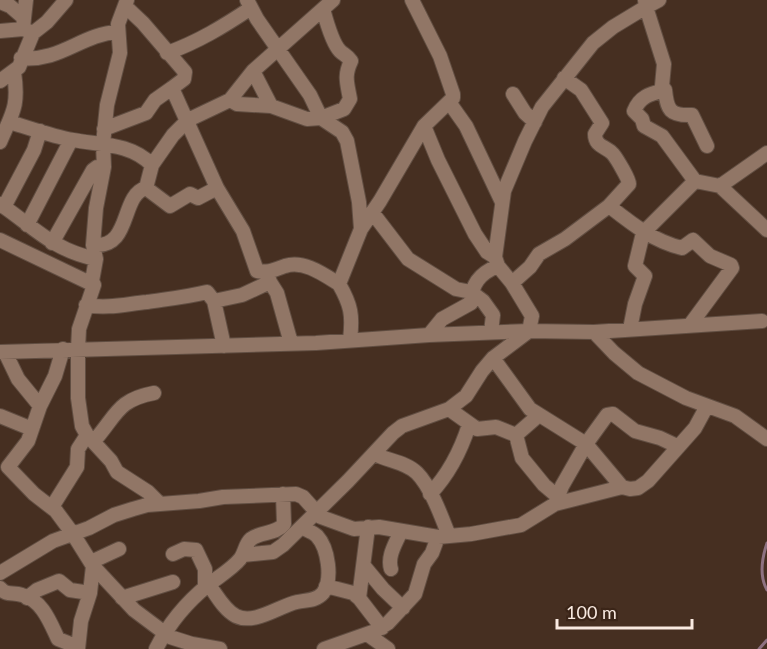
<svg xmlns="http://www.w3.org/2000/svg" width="767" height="649" font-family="Lato,sans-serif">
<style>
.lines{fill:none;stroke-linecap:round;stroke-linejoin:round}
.stream{stroke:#8e7281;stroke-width:3}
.minor-casing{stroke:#614e42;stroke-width:16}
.minor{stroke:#917666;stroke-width:14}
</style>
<rect width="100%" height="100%" fill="#462f21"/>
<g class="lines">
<!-- stream -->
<path class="stream" d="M767 543C762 558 759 576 767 590
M759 649 767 640"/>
<!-- minor casing -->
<g class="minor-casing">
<path id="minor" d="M127 0 118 24 120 53 107 105 103 144 104 167 96 208 93 245 96 259 92 281 94 285 79 329 78 349V398L82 426 87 435 111 461 117 472 148 492 160 504
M247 0 257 19 310 95 321 118 342 132 347 141 359 202 361 229 339 284C351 305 353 315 350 340
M659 0 646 7 664 64 662 86 665 90C650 94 640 96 634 111L642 119 644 126 662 136 695 181 720 186 767 230
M0 2 10 6 24 18 23 29
M125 6 143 23 185 72 184 79 172 88 217 188 243 231 257 271C268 273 274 270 285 266 304 260 323 274 339 284
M24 18 26 0
M0 31 23 29 31 32
M167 53C198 42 224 26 251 8
M21 58C61 62 81 34 118 32
M253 71 271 106
M0 81 19 67 33 33 47 22 66 0
M665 90C667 110 670 116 692 115L707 146
M513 94 525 113 535 122
M230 100 253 71 333 0
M449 102 466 126 502 202
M9 122C30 128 51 136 73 140 100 145 131 143 152 165
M424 126 438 160 475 234 487 252 495 257
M104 129 146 113 155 100 172 88
M0 142C13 112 19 106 14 72
M720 186 767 153
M146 188 170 206 190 194 198 198 217 188
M0 204C35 228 53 250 96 259
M609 206C632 224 653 241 682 248L693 240 710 256 731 265 732 268 690 325
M4 207 34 150 40 131
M372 212 408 259 456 289 471 292 483 301 493 315 491 332
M27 225 71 140
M361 229 380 201 424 126 453 98V94L440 56 412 0
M0 240 94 285
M52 243 93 170 97 167H104
M93 245C132 249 120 195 146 188L152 165 173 135 188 120 230 100 237 104 271 106 307 119 321 118 344 109 350 99C347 82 344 76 351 61 347 55 344 55 340 51 332 43 326 20 323 9
M267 273 270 282 277 293 291 343
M512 283 530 267 539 254 565 239 609 206 629 184C629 179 617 159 613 154 606 146 595 147 595 134L602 123 581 90 564 78
M214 301 242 295 270 282
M86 305C107 309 126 304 147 302 167 299 187 297 207 292L214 301 224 346
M630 329 635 304 645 276 635 266 643 233 695 181
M594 332 762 321
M429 335 442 319 471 303C471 284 480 273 498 266
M0 352 316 343 429 335 529 331 594 332 614 353 638 373 686 398 735 416 767 439
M5 352 18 379 40 406 28 441 8 467 34 494 56 511 73 534 93 566 134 610 170 637 192 644 220 649
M493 358 530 409 586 444 622 487 555 504
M40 406 55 376 63 349
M449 409 477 429 496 427 516 435 522 458 544 485 557 496
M0 416 32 429
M516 435 539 415
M94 441C117 415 117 400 154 393
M375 454C388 461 406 462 417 473 431 487 442 518 449 536
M622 487 630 489 638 488 648 481 695 428 707 406
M430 494C448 475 461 450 469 425
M52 507 77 467 78 449 87 435
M173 554 184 549 196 550 205 569V587
M243 555 273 552 283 545 348 481 393 433 402 426 449 409 466 396 482 371 493 358 529 331 532 316 512 283 498 266 495 257 504 191 525 141 542 107 593 43 613 27 646 7 645 0
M91 562 119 549
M364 566 383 589 403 608
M391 569C387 556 396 543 401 531
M0 573 53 541 89 528 114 515 133 509 147 505 199 501 223 497 296 494 303 497 321 517 354 529 379 527 438 537 471 534 521 525 555 504 562 486 586 444 607 415 613 414 635 431 660 438 677 446
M209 585C216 594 224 610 236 616 255 625 279 606 297 602 306 600 316 601 323 593 333 579 328 548 317 536 313 532 306 530 301 527
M326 586 353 593 359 598 382 628
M0 588C7 596 12 592 22 595 42 600 50 622 58 639L78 647
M27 598 37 590 59 581 70 590 90 593
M122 598 173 582
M359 598 368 527
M367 634 388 649
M78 649 81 621 90 593 93 566
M156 649C168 625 187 602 208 585 218 577 232 569 240 559 245 553 245 544 251 539 261 531 275 535 284 524L283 494
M324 649 375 631 388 623 415 594 424 564 432 553 438 537"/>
</g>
<!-- minor -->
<use href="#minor" class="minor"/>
</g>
<!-- scale -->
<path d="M557 619v9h135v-9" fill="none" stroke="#f9eae1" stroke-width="3"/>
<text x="566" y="619" font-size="18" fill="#f9eae1" stroke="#3b2518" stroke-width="4.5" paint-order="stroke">100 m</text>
</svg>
